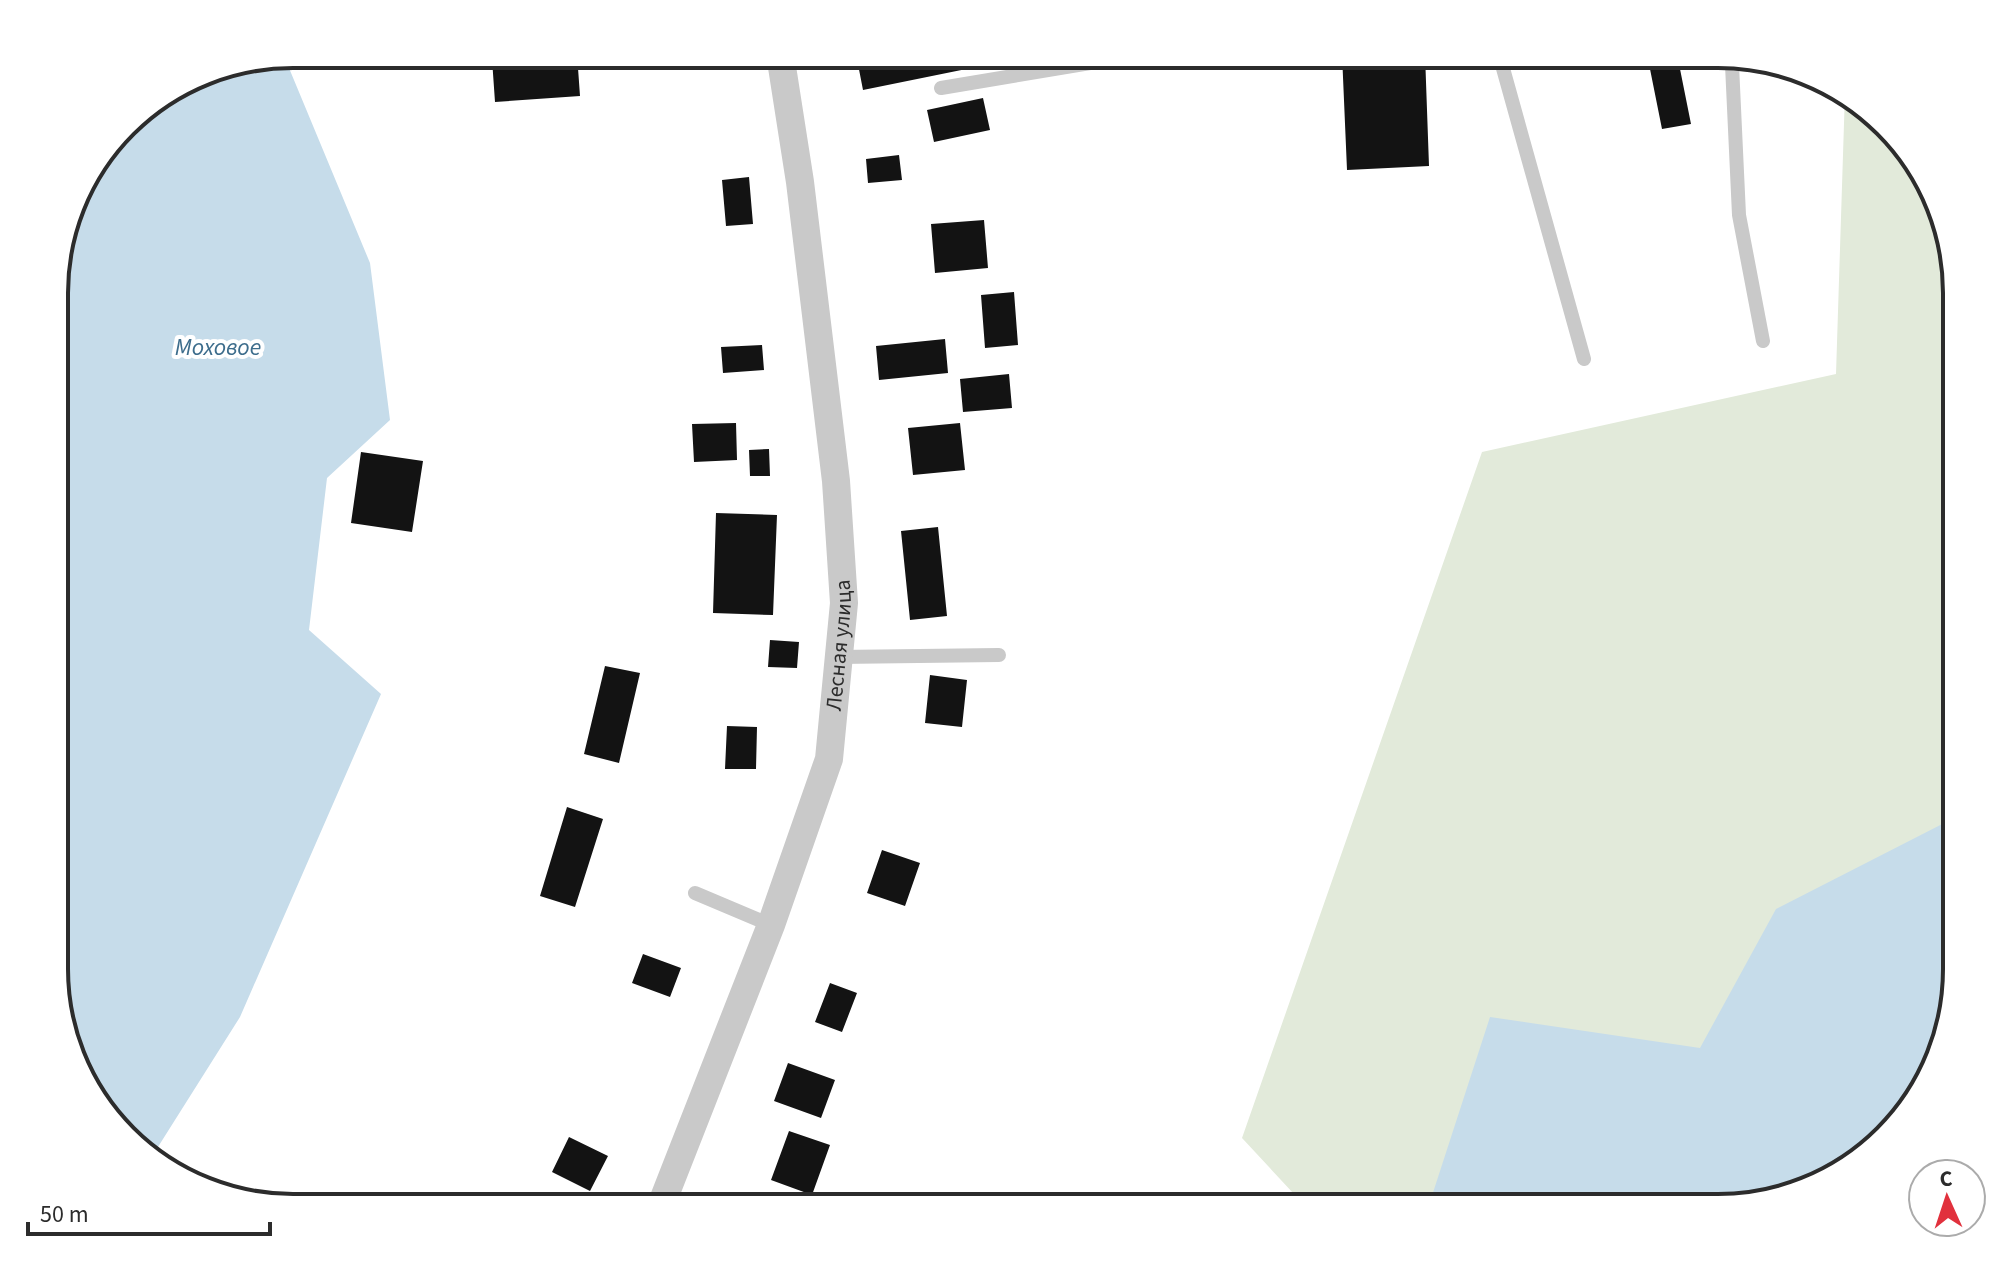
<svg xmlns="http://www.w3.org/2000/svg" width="2011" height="1262" font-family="'Source Sans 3',sans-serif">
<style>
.green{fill:#e2eada}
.water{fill:#c6dcea}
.building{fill:#131313}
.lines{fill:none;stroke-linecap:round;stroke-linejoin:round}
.service{stroke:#c9c9c9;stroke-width:14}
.minor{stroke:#c9c9c9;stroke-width:28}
.labels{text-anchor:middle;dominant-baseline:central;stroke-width:8;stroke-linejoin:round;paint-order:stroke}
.street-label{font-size:22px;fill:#2c2c2c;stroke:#fff}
.water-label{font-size:24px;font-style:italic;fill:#3d6d8c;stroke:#fff}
.rim{fill:none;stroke:#2c2c2c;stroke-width:4}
</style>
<rect width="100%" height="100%" fill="#fff"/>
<!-- green -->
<path class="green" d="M1845 92 1850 94 1925 173 1956 277 1957 984 1917 1101 1838 1176 1733 1208H1307L1242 1138 1482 452 1836 374Z"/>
<!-- water -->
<path class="water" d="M284 56 370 263 390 420 327 478 309 630 381 694 240 1017 151 1158 94 1101 56 1000V262L79 187 135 114 202 72Z
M1956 817 1957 984 1917 1101 1838 1176 1733 1208H1428L1490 1017 1700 1048 1776 909Z"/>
<!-- building -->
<path class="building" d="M568 54H577L580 96 495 102 492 59Z
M856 54H1035V55L863 90Z
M1342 54H1425L1429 166 1347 170Z
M1647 54H1677L1691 124 1662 129Z
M983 98 990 130 934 142 927 110Z
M899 155 902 180 868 183 866 159Z
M749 177 753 224 726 226 722 180Z
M984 220 988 268 935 273 931 224Z
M1014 292 1018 345 985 348 981 295Z
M945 339 948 373 879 380 876 346Z
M762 345 764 370 723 373 721 347Z
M1009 374 1012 408 963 412 960 379Z
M736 423 737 460 694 462 692 424Z
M960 423 965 470 913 475 908 428Z
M769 449 770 476H750L749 450Z
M361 452 423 461 412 532 351 523Z
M716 513 777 515 773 615 713 613Z
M938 527 947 616 910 620 901 531Z
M770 640 799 642 797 668 768 667Z
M605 666 640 673 619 763 584 754Z
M930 675 967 680 962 727 925 723Z
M727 726 757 727 756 769H725Z
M567 807 603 819 575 907 540 896Z
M882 850 920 863 905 906 867 893Z
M643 954 681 968 670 997 632 983Z
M830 983 857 993 842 1032 815 1022Z
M788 1063 835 1080 821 1118 774 1101Z
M789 1131 830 1145 812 1195 771 1180Z
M569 1137 608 1156 590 1191 552 1172Z
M1003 1196 1040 1207V1208H1000Z"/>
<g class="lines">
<!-- service -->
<path class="service" d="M1499 54 1584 359
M1734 56 1732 65 1739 215 1763 341
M941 88 1096 62 1102 54
M838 657 999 655
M695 893 771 925"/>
<!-- minor -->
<path class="minor" id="s1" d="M660 1208 771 925 829 759 844 603 836 481 800 182 780 54"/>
</g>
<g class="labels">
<!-- street labels -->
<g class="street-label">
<text stroke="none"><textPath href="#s1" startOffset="594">Лесная улица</textPath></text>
</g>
<!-- water labels -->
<g class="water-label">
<text x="218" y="347">Моховое</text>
</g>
</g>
<!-- crop -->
<path d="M0 0H2011V1262H0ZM293 68H1718A225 225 0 0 1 1943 293V969A225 225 0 0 1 1718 1194H293A225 225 0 0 1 68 969V293A225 225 0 0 1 293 68Z" fill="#fff" fill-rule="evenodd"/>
<path class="rim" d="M293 68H1718A225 225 0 0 1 1943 293V969A225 225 0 0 1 1718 1194H293A225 225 0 0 1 68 969V293A225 225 0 0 1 293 68Z"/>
<!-- north arrow -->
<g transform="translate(1947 1198) rotate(357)"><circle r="38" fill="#ffffff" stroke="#ababab" stroke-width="2"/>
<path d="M0-6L14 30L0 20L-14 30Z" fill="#e1313d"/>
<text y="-12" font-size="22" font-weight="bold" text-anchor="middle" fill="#2c2c2c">С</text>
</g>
<!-- scale -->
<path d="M28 1222v12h242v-12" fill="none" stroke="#2c2c2c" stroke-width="4"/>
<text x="40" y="1222" font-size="24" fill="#2c2c2c" stroke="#ffffff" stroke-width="6" paint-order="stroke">50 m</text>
</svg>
